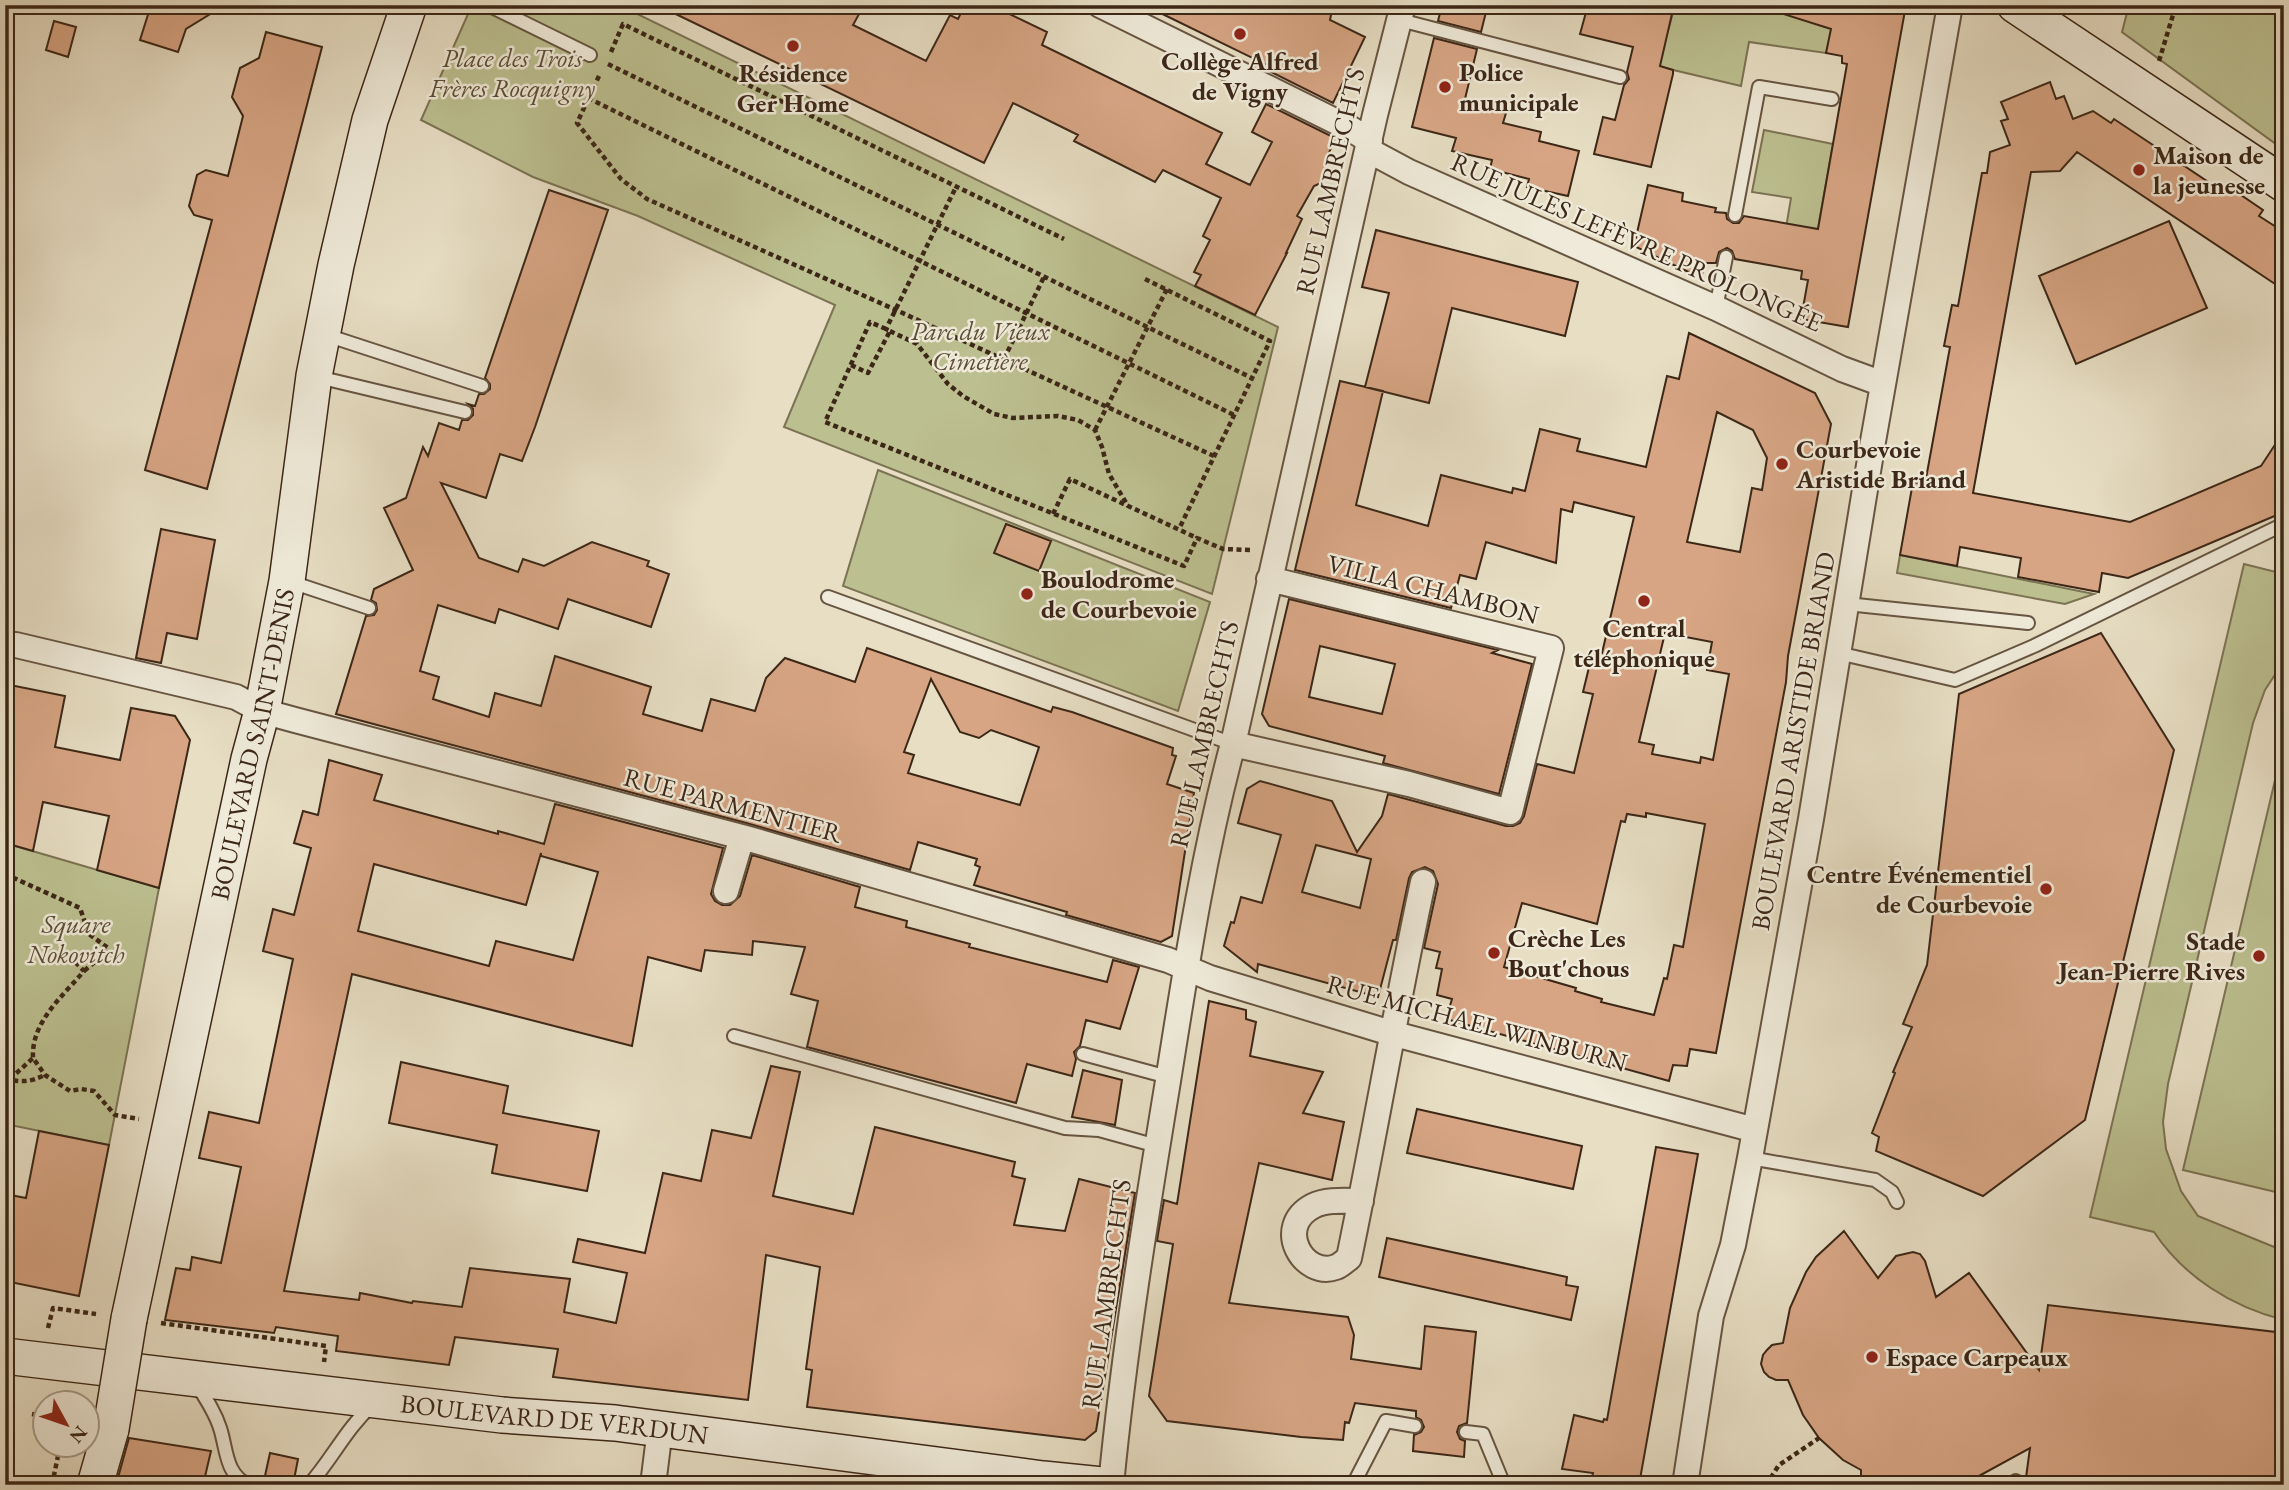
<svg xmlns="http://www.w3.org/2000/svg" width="2289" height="1490" font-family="'EB Garamond',serif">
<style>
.green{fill:#bcbf90;stroke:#7c7354;stroke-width:2}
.building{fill:#d7a584;stroke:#3c2717;stroke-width:2;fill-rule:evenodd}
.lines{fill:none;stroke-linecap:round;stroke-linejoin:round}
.lane-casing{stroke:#675542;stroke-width:16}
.street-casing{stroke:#675542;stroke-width:28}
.secondary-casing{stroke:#3c2717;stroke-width:38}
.path{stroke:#3c2717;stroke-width:4.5;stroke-dasharray:5 3.5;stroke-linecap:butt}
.lane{stroke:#efead9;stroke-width:12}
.street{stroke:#efead9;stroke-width:24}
.secondary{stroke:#efead9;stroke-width:35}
.secondary-bridge-casing{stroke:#3c2717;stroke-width:38;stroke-linecap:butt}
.secondary-bridge{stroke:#efead9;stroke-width:35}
.poi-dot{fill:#8f2418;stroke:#efead9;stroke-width:2.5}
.labels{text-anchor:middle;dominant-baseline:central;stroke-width:5;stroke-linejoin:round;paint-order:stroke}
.park-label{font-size:26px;font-style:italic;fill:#5c4d35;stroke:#efead9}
.poi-label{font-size:26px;font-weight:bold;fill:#3c2717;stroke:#efead9;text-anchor:start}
.street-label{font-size:26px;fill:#3c2717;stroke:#efead9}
</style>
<rect width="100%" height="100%" fill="#e7dec4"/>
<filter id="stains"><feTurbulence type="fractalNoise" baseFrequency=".00286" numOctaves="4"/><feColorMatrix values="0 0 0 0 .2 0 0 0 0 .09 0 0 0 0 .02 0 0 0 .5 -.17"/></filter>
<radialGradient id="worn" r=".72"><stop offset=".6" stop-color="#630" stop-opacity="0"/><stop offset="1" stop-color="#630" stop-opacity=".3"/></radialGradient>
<!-- green -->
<path class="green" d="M472 5H619L1278 327 1212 594 784 427 835 305 638 216 533 177 421 120Z
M1668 5H1788L1839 19 1826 53 1749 42 1741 86 1648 64 1668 31 1672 16 1665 14Z
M2129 5H2284V150L2122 32Z
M1764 130 1833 144 1817 234 1786 228 1791 198 1752 192Z
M878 470 1210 602 1178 711 843 586Z
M1900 555 2094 594 2065 604 1897 573Z
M2244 564 2284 574V661L2265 690 2253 723 2168 1084 2163 1122 2166 1149 2181 1191 2198 1216 2284 1251V1320C2232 1307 2184 1277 2154 1232L2090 1217Z
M2284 742V1194L2183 1170Z
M5 843 159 888 109 1145 5 1124Z"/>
<!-- building -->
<path class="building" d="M151 5H225L186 29 178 52 140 40Z
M657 5H864L853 25 926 61 950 15 958 19 965 5H991L1047 32 1042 45 1222 133 1206 164 1250 185 1272 142 1252 132 1266 104 1335 138 1325 163 1327 170 1321 183 1314 186 1297 216 1302 219 1286 253H1287L1255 315 1195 286 1201 275 1194 272 1210 240 1203 236 1221 198 1163 170 1155 182 1074 141 1078 135 1013 103 984 163Z
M1144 5H1333L1330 20 1365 37 1333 103 1271 72 1273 68Z
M1442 5H1472L1471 9 1486 12 1481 32 1438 21Z
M1588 5H1674L1660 66 1673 70V74L1651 167 1594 154 1603 117 1615 120 1624 85 1629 79 1627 72 1633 47 1580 34Z
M1774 5H1906L1848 327 1801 319 1808 280 1801 279 1802 271 1735 259 1732 251 1727 248 1719 252 1716 263H1705L1701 278 1634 246 1648 185 1683 193 1682 201 1716 208 1715 212 1726 213 1727 219 1733 223H1739L1744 216 1818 229 1847 64 1842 63V56L1826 53 1831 29 1774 11Z
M54 21 76 27 68 57 46 50Z
M266 32 322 47 207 489 145 470 212 220 194 215 189 206 197 175 206 170 228 176 243 116 232 97 240 68 259 58Z
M1434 38 1477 49 1464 103 1506 113 1503 123 1541 132 1539 141 1579 151 1568 196 1527 187 1529 179 1490 169 1492 160 1452 151 1456 138 1412 127Z
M2050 82 2056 99 2064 96 2073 119 2093 111 2111 123 2114 119 2225 193 2229 187 2263 210 2259 216 2284 232V290L2077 152 2060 171 2031 172 1973 493 2130 522 2261 466 2284 431V512L2128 578 2102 573 2099 592 2018 577 2021 558 1960 547 1957 566 1900 555 1913 482 1925 484 1950 347 1944 346 1952 305 1958 306 1982 173H1987L1990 152 2010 145 2001 121 2008 119 2001 102Z
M549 190 608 210 535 427 522 461 500 454 486 498 441 483 479 558 518 572 523 559 544 566 592 542 649 561 647 566 669 574 651 627 568 599 558 629 499 609 495 623 438 605 420 671 439 677 433 699 489 717 495 693 541 706 555 656 651 687 643 714 702 731 711 699 755 711 766 678 785 658 855 682 867 648 1051 712 1053 707 1072 712 1173 748 1172 755 1176 756 1167 784 1194 793 1172 936 1161 942 1066 915 1067 912 974 885 980 867 975 865 977 859 918 842 910 870 746 823 336 714 366 616 374 615 377 610 376 603 371 600 374 589 413 570 384 508 406 498 423 447 428 456 439 423 459 430 462 420H468L473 415V409L468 404 475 406 479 394H484L490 389V384L485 378ZM931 679 960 732 979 738 991 730 1039 747 1020 805 908 773 914 755 904 752Z
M2169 221 2207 308 2076 364 2039 276Z
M1376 230 1578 282 1565 336 1452 308 1429 403 1365 387 1389 293 1362 287Z
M1689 333 1815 393 1831 424 1788 656 1786 682 1716 1053 1690 1049 1687 1066 1673 1065 1669 1081 1446 1019 1452 999 1437 995 1442 969 1436 968 1440 952 1424 948 1438 884 1433 871 1425 867 1412 872 1409 878 1396 940H1393L1378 997 1258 964 1257 972 1224 946 1231 922 1234 923 1241 897 1262 903 1281 835 1238 823 1247 789 1260 781 1332 801 1357 852 1382 816 1388 794 1506 826H1513L1520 823 1524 816 1537 764 1574 773 1593 694 1583 692 1593 651 1602 653 1634 517 1574 502 1572 512 1561 509 1556 563 1486 542 1476 579 1460 575 1451 608 1295 570 1340 381 1383 391 1356 505 1428 526 1441 475 1512 493 1513 488 1525 491 1540 429 1580 439 1577 451 1646 467 1667 376 1679 379ZM1717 412 1753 430 1767 458 1762 490 1752 488 1740 552 1687 542ZM1665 633 1712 642 1707 670 1729 674 1713 760 1701 757 1700 763 1652 754 1654 745 1639 742ZM1646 813 1705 824 1683 947 1674 945 1667 979 1664 978 1654 1015 1601 1002 1602 999 1575 991 1576 988 1504 967 1522 903 1597 924 1621 821 1625 822 1627 814 1646 817ZM1316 845 1371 859 1360 908 1302 892Z
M1006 524 1051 541 1039 571 994 553Z
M161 529 215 540 197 639 167 633 161 663 136 658Z
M1289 599 1498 650 1492 653 1532 664 1499 794 1383 763 1385 756 1269 726 1262 714ZM1320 646 1395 664 1382 714 1309 697Z
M2101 633 2174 750 2085 1120 1983 1196 1876 1151 1879 1137 1872 1133 1895 1073 1893 1072 1912 1027 1903 1024 1927 965 1959 694Z
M5 684 65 696 55 747 120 760 131 708 175 716 190 740 159 888 97 870 109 816 43 802 33 851 5 843Z
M329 760 382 775 374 800 498 834V831L544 844 555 804 723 848 711 894 715 901 722 905H730L740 896 752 855 860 887 855 907 907 921 906 927 970 944 969 947 1107 982 1113 960 1139 967 1120 1029 1086 1020 1080 1046 1074 1052 1076 1059 1072 1076 1027 1064 1016 1103 807 1047 818 1001 791 994 805 947 753 941 752 955 705 950 701 971 648 957 632 1046 352 974 284 1291 359 1300 360 1293 412 1303 413 1301 462 1307 470 1268 570 1279 564 1312 616 1323 627 1273 573 1262 578 1239 645 1253 663 1173 701 1181 712 1130 751 1138 771 1066 800 1072 773 1196 853 1214 875 1127 1015 1162 1012 1176 1025 1179 1014 1225 1065 1231 1079 1179 1135 1193 1096 1431 1085 1440 807 1407 812 1370 806 1369 820 1267 766 1255 748 1400 553 1377 558 1349 455 1337 449 1365 336 1351 338 1336 276 1327 274 1333 165 1320 176 1268 190 1270 192 1257 221 1263 241 1167 199 1158 209 1112 259 1123 293 959 263 951 273 909 294 915 311 848 294 843 303 811 318 815ZM541 853V856L598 872 573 960 496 941 489 966 358 931 374 864 526 905Z
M1209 1001 1246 1010V1019L1256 1022 1250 1056 1323 1072 1303 1113 1344 1122 1332 1180 1259 1163 1229 1303 1348 1317 1354 1335 1351 1359 1421 1369 1425 1326 1476 1332 1467 1423 1459 1426 1457 1432 1460 1439 1465 1441 1464 1457 1413 1451 1414 1435 1421 1432 1424 1427 1421 1420 1416 1417V1411L1355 1403 1349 1423 1345 1422 1343 1440 1301 1437 1167 1421 1149 1396 1173 1244 1157 1241 1158 1234 1164 1200 1177 1204Z
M401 1062 508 1086 503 1113 599 1131 587 1191 492 1173 497 1145 389 1123Z
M1083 1070 1122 1080 1115 1125 1072 1117Z
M1417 1109 1582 1146 1573 1189 1407 1153Z
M39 1131 109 1145 79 1296 5 1281V1194L26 1198Z
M1656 1147 1698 1154 1639 1485H1590L1593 1473 1562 1469 1574 1415 1603 1422 1604 1419 1607 1420Z
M1844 1231 1878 1278 1896 1256 1913 1252 1920 1254 1925 1261 1936 1297 1969 1273 2039 1370 2048 1305 2284 1333V1485H2025L2030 1448 1979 1476 1944 1485H1861V1470L1843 1460 1819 1438 1803 1415 1788 1380H1776L1769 1377 1764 1372 1761 1364 1763 1355 1767 1350 1772 1345 1783 1343 1790 1308 1806 1272 1816 1257Z
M1387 1238 1567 1277 1566 1285 1578 1287 1571 1320 1379 1277Z
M129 1438 211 1451 203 1485H116Z
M270 1453 298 1459 293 1485H263Z"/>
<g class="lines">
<!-- lane casing -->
<g class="lane-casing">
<path id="lane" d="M488 5 590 55
M1400 20 1620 77
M1735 215 1759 87 1832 99
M1716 308 1726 257
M323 334 482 386
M318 377 465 412
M288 581 369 608
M828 597 1233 744
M1847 604 2028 623
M1838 653 1955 680 2034 646 2284 524
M734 1036 1065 1128 1099 1130 1157 1146
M1083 1054 1168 1077
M1750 1158 1875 1180 1892 1192 1897 1202
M197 1385C206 1399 215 1412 220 1428 227 1449 225 1475 249 1485
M1466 1432 1483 1434 1504 1485
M309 1485C332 1459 346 1429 372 1405
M1353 1485 1386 1421 1415 1426
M2010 1485 2016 1481"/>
</g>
<!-- street casing -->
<g class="street-casing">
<path id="street" d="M1100 5 1351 129 1370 141
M1368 150 1409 172 1716 308 1842 369 1883 384
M5 645H16L236 697 262 711 295 720 742 837 1168 960 1210 978 1391 1033 1755 1130
M1233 744 1409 784 1510 812 1551 648 1269 579
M726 891 742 837
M1361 1201C1346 1201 1327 1199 1313 1206 1273 1227 1304 1279 1336 1267 1340 1266 1346 1260 1349 1258 1375 1133 1396 1007 1423 882
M653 1485 660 1429
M1111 1485C1124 1350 1146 1215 1168 1081 1186 968 1203 855 1233 744L1375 115 1403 5
M1685 1485 1711 1316 1733 1245 1750 1158 1811 819 1872 447 1950 5"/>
</g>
<!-- secondary casing -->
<g class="secondary-casing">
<g id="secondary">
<path d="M2015 5 2284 184"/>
<path id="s1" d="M129 1319 249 759 262 711 287 581 314 376 336 265 370 120 409 5"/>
<path id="s2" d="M5 1356 502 1415 615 1423 1043 1479 1102 1485"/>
<path d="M95 1485 111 1429"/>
</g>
</g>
<!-- path -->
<path class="path" d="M611 52 623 24 1064 239
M2159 61 2176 5
M608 64 1252 378
M599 76 577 123 621 179 647 199 896 310 1214 456
M588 98 1234 415
M1145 279 1270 341 1179 529
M886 329 870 322 825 422 1184 566 1197 538 1223 549 1250 550
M890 331 917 344 948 384 963 396 994 414 1013 418 1058 416 1078 420 1095 430 1102 447 1109 474 1128 506
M1004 359 1044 277
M851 365 868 373 890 331 886 329 956 187
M1095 430 1167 289
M1053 514 1070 479 1197 538
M5 874 80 908 89 934 108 948 102 956 84 971
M44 953 69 956 84 971C63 996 31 1022 33 1058L45 1075 70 1091 81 1089 94 1091 115 1115 139 1119
M5 1078C21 1083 30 1082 45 1075
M10 1079 33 1058
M161 1323 326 1346 324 1362
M48 1328 53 1308 96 1314
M32 1414 46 1417
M52 1485 59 1451
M1766 1485 1779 1465 1819 1438"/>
<!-- lane -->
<use href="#lane" class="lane"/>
<!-- street -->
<use href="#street" class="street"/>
<!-- secondary -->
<use href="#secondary" class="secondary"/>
<!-- secondary-bridge casing -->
<g class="secondary-bridge-casing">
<path id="secondary-bridge" d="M111 1429 129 1319"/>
</g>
<!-- secondary-bridge -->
<use href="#secondary-bridge" class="secondary-bridge"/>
</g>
<!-- markers -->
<g class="poi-dot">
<circle cx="1240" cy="34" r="7"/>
<circle cx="793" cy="46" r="7"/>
<circle cx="1445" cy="87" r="7"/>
<circle cx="2139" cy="170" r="7"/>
<circle cx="1782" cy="464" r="7"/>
<circle cx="1027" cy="594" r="7"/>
<circle cx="1644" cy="601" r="7"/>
<circle cx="2046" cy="889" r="7"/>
<circle cx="1494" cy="953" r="7"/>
<circle cx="2259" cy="956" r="7"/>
<circle cx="1872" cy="1357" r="7"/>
</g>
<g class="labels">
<!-- park labels -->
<g class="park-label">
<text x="512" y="58">Place des Trois<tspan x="512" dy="30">Frères Rocquigny</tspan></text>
<text x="980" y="331">Parc du Vieux<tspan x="980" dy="30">Cimetière</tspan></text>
<text x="76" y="924">Square<tspan x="76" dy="30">Nokovitch</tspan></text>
</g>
<!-- poi labels -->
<g class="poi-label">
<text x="1240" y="61" text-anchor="middle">Collège Alfred<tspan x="1240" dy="30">de Vigny</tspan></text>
<text x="1459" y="72">Police<tspan x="1459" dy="30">municipale</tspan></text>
<text x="793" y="73" text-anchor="middle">Résidence<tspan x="793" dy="30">Ger Home</tspan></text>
<text x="2153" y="155">Maison de<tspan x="2153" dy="30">la jeunesse</tspan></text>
<text x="1796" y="449">Courbevoie<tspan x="1796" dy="30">Aristide Briand</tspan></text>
<text x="1041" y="579">Boulodrome<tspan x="1041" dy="30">de Courbevoie</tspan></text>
<text x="1644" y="628" text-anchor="middle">Central<tspan x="1644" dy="30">téléphonique</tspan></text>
<text x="2032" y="874" text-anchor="end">Centre Événementiel<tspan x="2032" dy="30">de Courbevoie</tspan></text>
<text x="1508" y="938">Crèche Les<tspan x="1508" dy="30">Bout'chous</tspan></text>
<text x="2245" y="941" text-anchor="end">Stade<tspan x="2245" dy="30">Jean-Pierre Rives</tspan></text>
<text x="1886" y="1357">Espace Carpeaux</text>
</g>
<!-- street labels -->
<g class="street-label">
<text transform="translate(1330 181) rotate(-77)">RUE LAMBRECHTS</text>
<text transform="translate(1637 242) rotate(24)">RUE JULES LEFÈVRE PROLONGÉE</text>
<text transform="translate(1433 589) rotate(14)">VILLA CHAMBON</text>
<text transform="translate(1204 734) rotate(-77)">RUE LAMBRECHTS</text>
<text transform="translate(1793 741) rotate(-80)">BOULEVARD ARISTIDE BRIAND</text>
<text stroke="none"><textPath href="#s1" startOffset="588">BOULEVARD SAINT-DENIS</textPath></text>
<text transform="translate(733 805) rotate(15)">RUE PARMENTIER</text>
<text transform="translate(1477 1023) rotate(15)">RUE MICHAEL WINBURN</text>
<text transform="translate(1106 1294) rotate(-82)">RUE LAMBRECHTS</text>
<text stroke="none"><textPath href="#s2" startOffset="553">BOULEVARD DE VERDUN</textPath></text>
</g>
</g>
<!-- margin -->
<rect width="2289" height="1490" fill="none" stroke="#e7dec4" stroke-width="28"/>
<rect x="7" y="7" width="2275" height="1476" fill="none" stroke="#3c2717" stroke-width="3.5"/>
<rect x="14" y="14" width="2261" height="1462" fill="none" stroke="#3c2717" stroke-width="2"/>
<!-- north arrow -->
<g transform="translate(66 1424) rotate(130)"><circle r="33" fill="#efead9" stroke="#a79c8b" stroke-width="2"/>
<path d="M0-5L12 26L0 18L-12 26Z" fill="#8f2418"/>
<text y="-10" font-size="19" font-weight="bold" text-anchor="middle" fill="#3c2717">N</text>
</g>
<rect width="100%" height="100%" filter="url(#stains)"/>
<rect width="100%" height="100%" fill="url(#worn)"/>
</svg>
